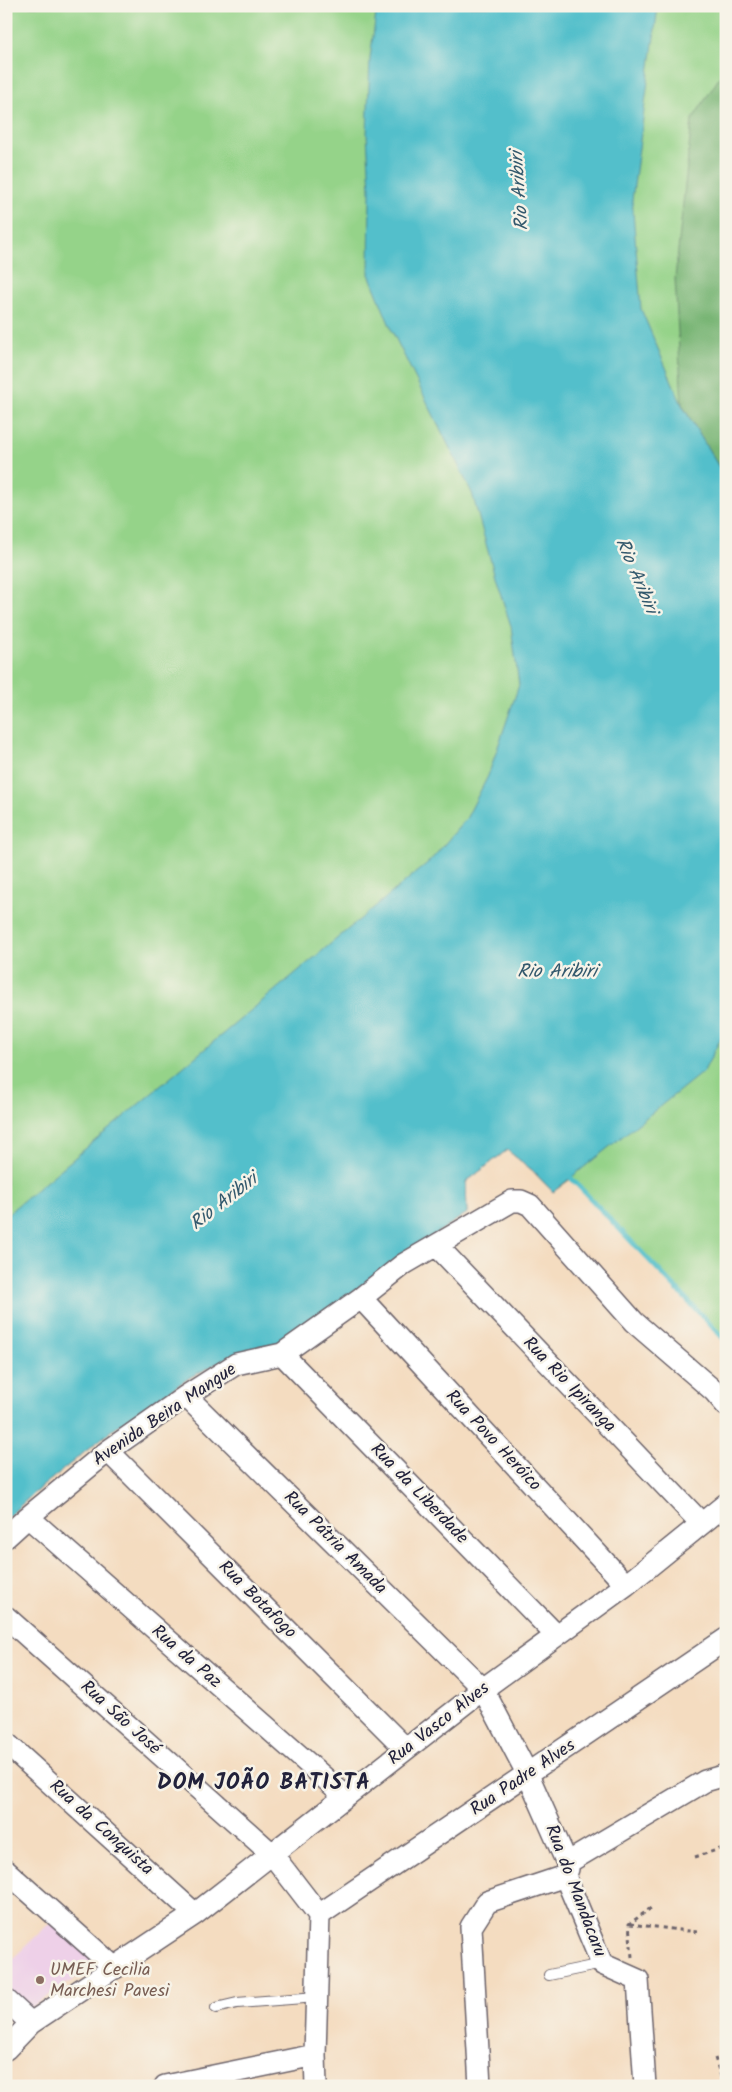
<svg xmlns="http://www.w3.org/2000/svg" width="732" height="2092" font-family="Kalam,sans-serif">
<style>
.built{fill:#eed0e8}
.green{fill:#95d389;stroke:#5c7a62}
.forest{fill:#78b575;stroke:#4d6c58}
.water{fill:#52bfcb;stroke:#3a7083}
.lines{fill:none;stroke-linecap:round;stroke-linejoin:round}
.stream{stroke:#52bfcb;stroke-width:5}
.service-casing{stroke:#6c636a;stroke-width:12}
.minor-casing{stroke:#6c636a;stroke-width:24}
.path{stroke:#6c636a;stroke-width:3;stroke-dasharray:4 4;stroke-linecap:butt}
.service{stroke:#fff;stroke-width:10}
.minor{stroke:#fff;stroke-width:21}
.education-dot{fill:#8d6e63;stroke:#f7f3e8;stroke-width:2}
.labels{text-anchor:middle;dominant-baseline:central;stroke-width:5;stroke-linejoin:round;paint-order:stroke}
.street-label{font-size:18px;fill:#22223b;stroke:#f7f3e8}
.education-label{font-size:18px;fill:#785e54;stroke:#f7f3e8;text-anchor:start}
.water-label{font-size:19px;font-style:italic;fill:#33596d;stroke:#f7f3e8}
.district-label{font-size:22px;font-weight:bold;letter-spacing:1px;fill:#22223b;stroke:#f7f3e8}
</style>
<rect width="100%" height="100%" fill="#f7f3e8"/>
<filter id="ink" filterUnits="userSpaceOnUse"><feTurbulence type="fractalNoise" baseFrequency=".02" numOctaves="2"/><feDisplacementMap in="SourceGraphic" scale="10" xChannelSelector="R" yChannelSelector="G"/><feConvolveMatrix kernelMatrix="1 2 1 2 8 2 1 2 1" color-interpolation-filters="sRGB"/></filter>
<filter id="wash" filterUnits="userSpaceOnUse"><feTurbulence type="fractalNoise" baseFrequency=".0096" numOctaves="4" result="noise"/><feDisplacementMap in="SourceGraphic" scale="20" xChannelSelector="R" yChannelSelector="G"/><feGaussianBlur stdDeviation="1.12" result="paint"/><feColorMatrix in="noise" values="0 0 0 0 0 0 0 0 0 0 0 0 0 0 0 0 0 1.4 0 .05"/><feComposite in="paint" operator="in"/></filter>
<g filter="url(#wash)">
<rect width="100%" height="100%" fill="#f4dcc0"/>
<!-- built -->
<path class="built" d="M54 1919 100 1962 23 2013 6 1995V1965Z"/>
<!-- green -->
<path class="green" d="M6 6H726V1341L572 1178 553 1192 532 1170 507 1150 466 1182 467 1213 383 1269 233 1355 189 1378 117 1426 34 1493 6 1519Z"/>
<!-- forest -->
<path class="forest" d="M726 67V479L682 405 675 278 692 120Z"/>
<!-- water -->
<path class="water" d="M377 6H656L657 14 632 200 641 309 682 405 726 479V1028L704 1071 553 1192 532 1170 507 1150 466 1182 467 1213 383 1269 289 1343 233 1355 189 1378 117 1426 34 1493 6 1519V1215L431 860 466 819 488 776 519 685 511 626 496 580 472 493 392 331 369 274 370 190 367 134 370 59Z"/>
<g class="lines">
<!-- stream -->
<path class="stream" d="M571 1178 726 1341"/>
</g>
</g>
<g filter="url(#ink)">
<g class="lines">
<!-- service casing -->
<g class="service-casing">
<path id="service" d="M549 1975 602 1964
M216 2008 237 2003 317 1997"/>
</g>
<!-- minor casing -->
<g class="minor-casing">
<path id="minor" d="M437 1246 701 1523
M361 1298 626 1585
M282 1354 556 1635
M186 1396 483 1689 528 1775 567 1863 568 1869 565 1876 602 1964 638 1980 645 2086
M108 1451 406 1749
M28 1517 345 1796
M6 1537 28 1517 108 1451 186 1396 236 1364 282 1354 361 1298 404 1264 512 1201H521L530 1205 634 1322 714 1391 726 1405
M6 1617 272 1854 319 1915 315 2055 316 2086
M6 1743 195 1914
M567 1863 705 1781 726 1775
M6 1871 115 1968
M319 1915 726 1639
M6 2000 31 2023
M6 2049 31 2023 195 1914 483 1689 626 1585 726 1504
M165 2086 315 2055
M480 2086 471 1927 487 1902 565 1876"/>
</g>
<!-- path -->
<path class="path" d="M695 1857 726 1847
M630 1924 697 1932
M632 1957 629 1924 651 1908
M715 2058 724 2086"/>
<!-- service -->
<use href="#service" class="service"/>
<!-- minor -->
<use href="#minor" class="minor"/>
</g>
</g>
<!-- markers -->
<circle class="education-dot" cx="40" cy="1980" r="5"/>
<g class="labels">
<!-- street labels -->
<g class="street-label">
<text transform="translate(569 1385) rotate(46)">Rua Rio Ipiranga</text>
<text transform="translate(165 1415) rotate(-34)">Avenida Beira Mangue</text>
<text transform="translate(493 1441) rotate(47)">Rua Povo Heróico</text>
<text transform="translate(419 1494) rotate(46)">Rua da Liberdade</text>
<text transform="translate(335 1543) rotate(45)">Rua Pátria Amada</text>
<text transform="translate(257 1600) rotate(45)">Rua Botafogo</text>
<text transform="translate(186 1657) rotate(41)">Rua da Paz</text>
<text transform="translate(120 1718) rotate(42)">Rua São José</text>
<text transform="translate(439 1724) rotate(-38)">Rua Vasco Alves</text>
<text transform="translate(523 1778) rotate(-34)">Rua Padre Alves</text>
<text transform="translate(101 1828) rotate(42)">Rua da Conquista</text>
<text transform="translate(575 1891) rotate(69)">Rua do Mandacaru</text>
</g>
<!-- education labels -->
<g class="education-label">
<text x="50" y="1970">UMEF Cecilia<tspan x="50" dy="21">Marchesi Pavesi</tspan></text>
</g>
<!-- water labels -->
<g class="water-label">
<text transform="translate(520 191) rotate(-94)">Rio Aribiri</text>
<text transform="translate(636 576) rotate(67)">Rio Aribiri</text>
<text x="557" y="972">Rio Aribiri</text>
<text transform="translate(224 1202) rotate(-38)">Rio Aribiri</text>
</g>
<!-- district labels -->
<g class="district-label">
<text x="264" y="1783">DOM JOÃO BATISTA</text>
</g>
</g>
<!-- margin -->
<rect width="732" height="2092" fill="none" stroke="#f7f3e8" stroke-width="25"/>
</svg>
